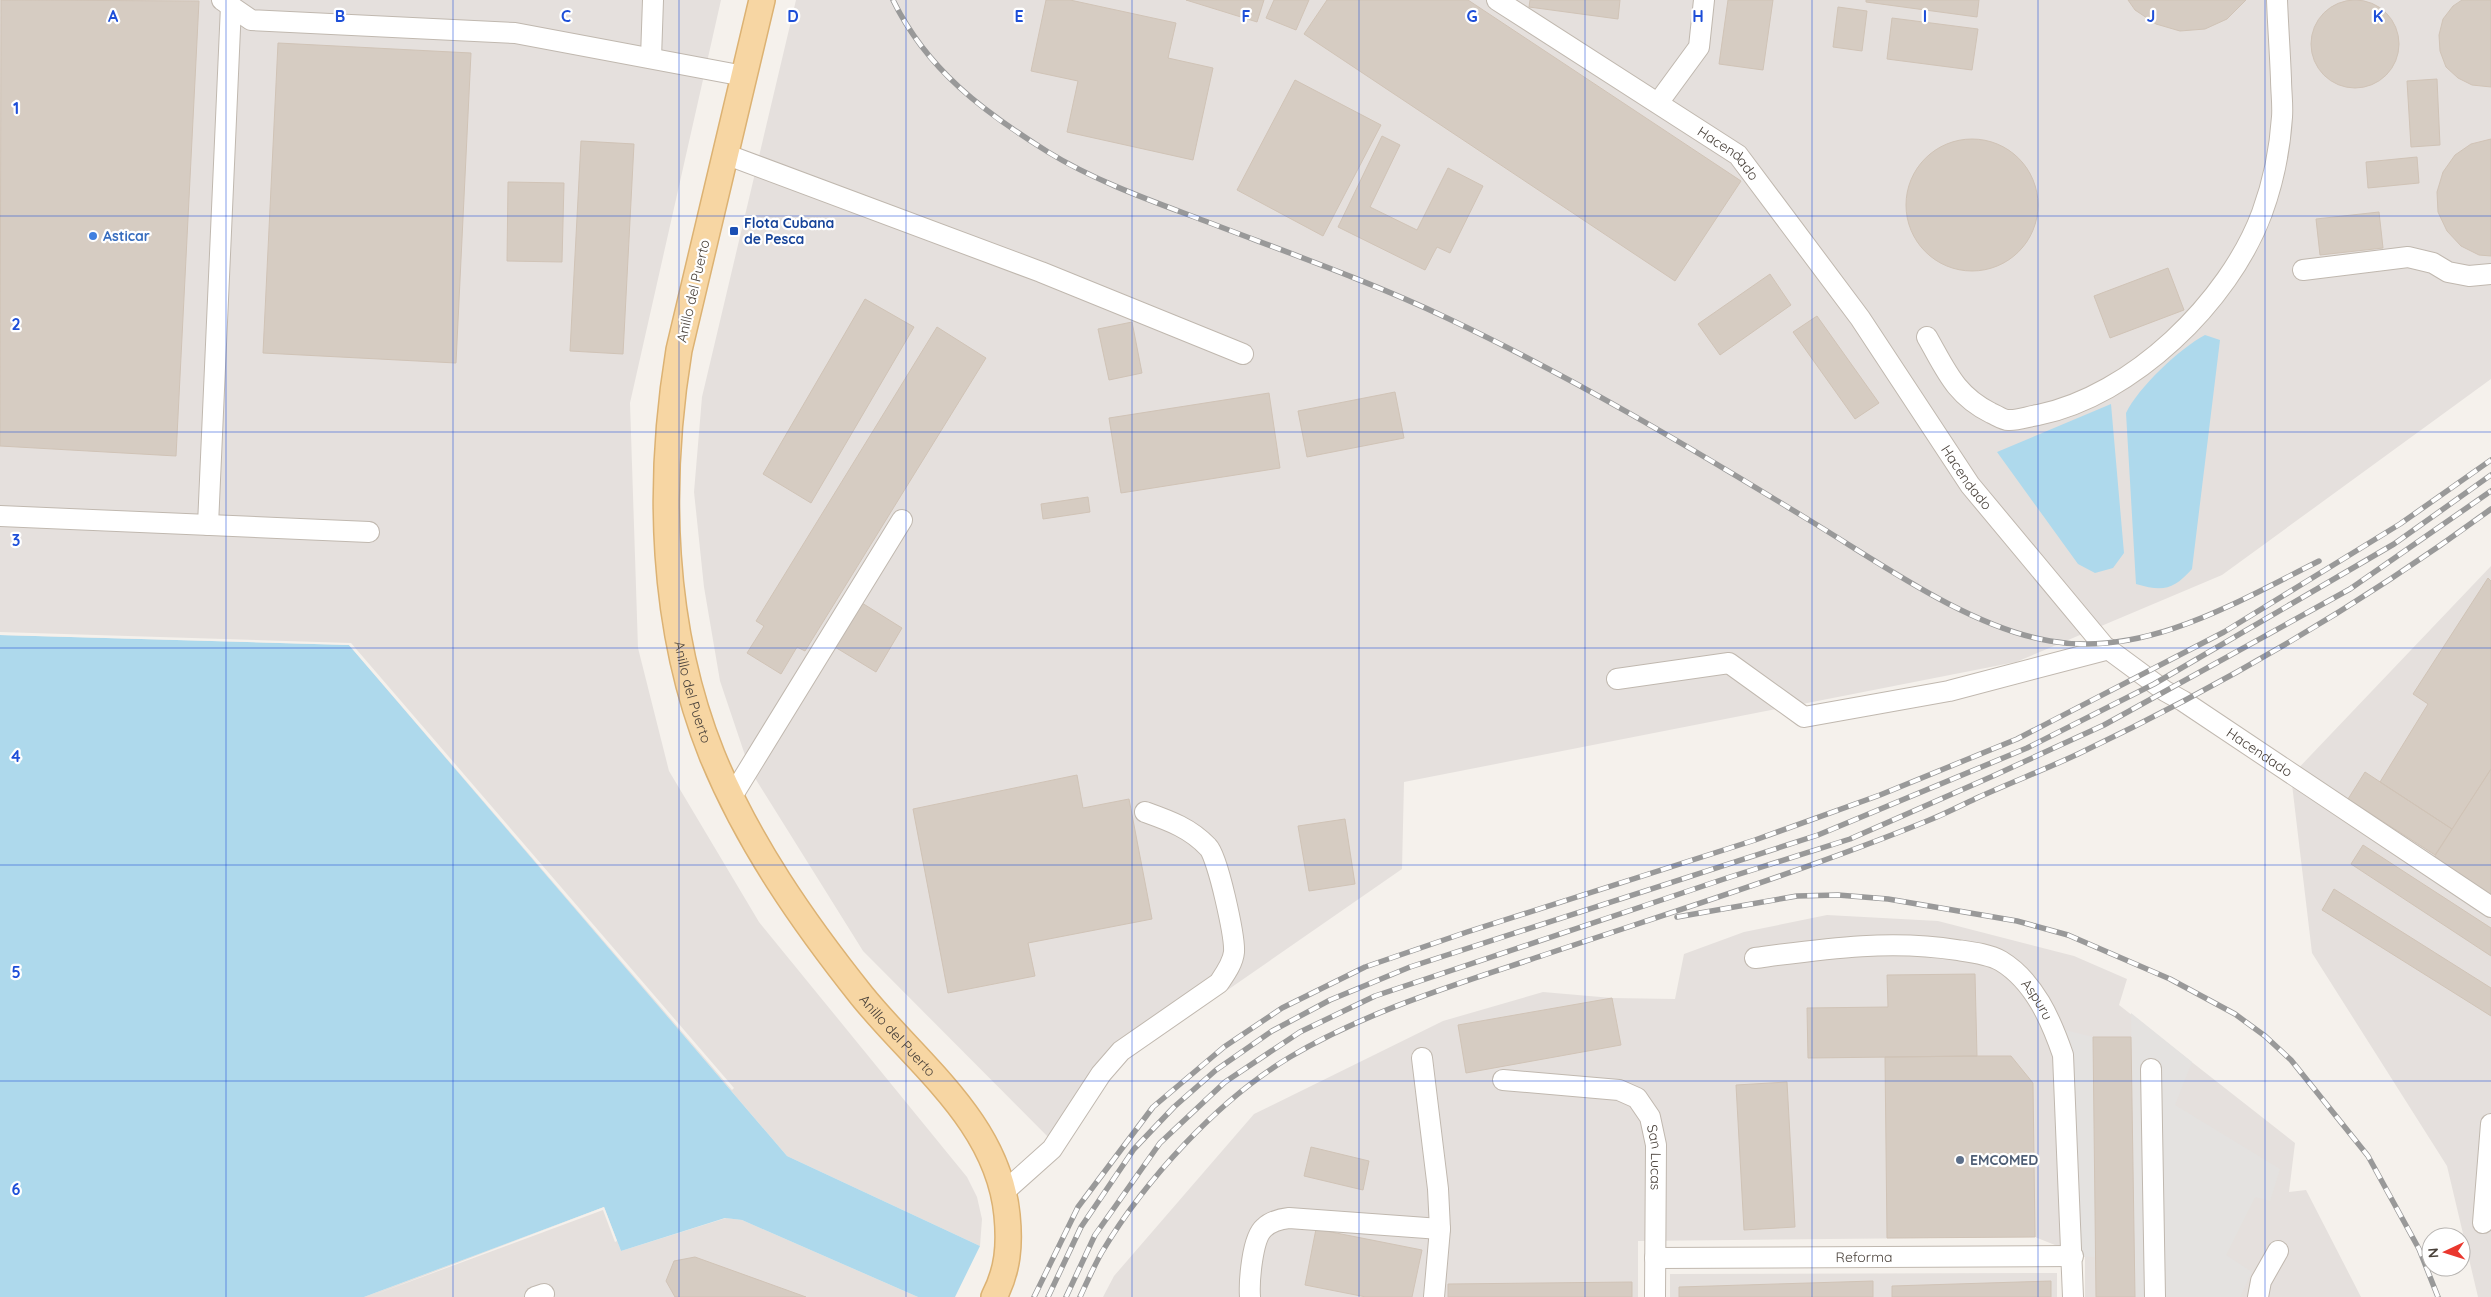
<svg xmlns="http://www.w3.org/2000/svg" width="2491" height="1297" font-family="Quicksand,sans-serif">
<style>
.industrial{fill:#e5e0dd}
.parking{fill:#e4e2e0}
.water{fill:#aed9ec}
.pier{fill:#f5f1ec}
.building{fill:#d6ccc2;stroke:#d0c3b6}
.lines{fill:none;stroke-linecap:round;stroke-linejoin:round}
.minor-casing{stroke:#c0b8af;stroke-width:22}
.major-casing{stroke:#dcb273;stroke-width:28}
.minor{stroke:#fff;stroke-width:20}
.major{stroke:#f7d6a3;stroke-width:25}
.rail-casing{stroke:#999;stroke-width:5.5}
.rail{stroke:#fff;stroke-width:4;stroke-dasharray:11;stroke-linecap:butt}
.grid{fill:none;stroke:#1d4ed8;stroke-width:1;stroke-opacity:0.55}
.transit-dot{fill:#1a4fb4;stroke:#fff;stroke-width:2}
.shop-dot{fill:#3f7fe0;stroke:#fff;stroke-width:2}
.service-dot{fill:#5c6f8a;stroke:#fff;stroke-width:2}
.labels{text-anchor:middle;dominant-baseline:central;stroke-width:4.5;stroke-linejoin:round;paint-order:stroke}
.street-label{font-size:14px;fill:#49413a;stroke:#fff}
.transit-label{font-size:14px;font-weight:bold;fill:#164399;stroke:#fff;text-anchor:start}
.shop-label{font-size:14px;font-weight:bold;fill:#366cbe;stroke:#fff;text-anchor:start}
.service-label{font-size:14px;font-weight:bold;fill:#4e5e75;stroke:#fff;text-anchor:start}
.grid-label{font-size:16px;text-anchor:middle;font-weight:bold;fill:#1d4ed8;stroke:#fff;stroke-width:4.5;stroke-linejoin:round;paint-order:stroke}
</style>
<rect width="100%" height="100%" fill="#f5f1ec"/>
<!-- industrial -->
<path class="industrial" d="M0 0H721L630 403 638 648 669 771 759 922 967 1177 977 1197 982 1219 980 1246 787 1156 349 645 0 635Z
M796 0H2491V379L2222 575 2016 662 1404 782 1402 869 1115 1068 1060 1149 863 951 750 770 720 681 704 587 694 492 702 397Z
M2491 566V1297H2478L2447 1166 2312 953 2291 776Z
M1827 915 1938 921 2074 956 2127 979 2119 1005 2295 1143 2289 1192 2306 1190 2361 1297H2085V1257L2035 1237 1638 1241V1297H1103L1114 1276 1254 1114 1443 1021 1543 992 1612 998 1675 999 1684 954 1744 932Z
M604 1207 621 1251 726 1218 742 1220 918 1297H364Z
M2057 1273V1297H1670V1274Z"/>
<!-- parking -->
<path class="parking" d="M2131 1013 2192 1062 2175 1105 2280 1169 2270 1201 2255 1197 2226 1255 2252 1272 2240 1297H2135Z
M2053 1027 2093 1037 2096 1257 2073 1256Z"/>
<!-- water -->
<path class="water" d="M2205 335 2220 340 2192 569C2173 590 2163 592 2136 584L2126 413C2138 388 2180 348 2205 335Z
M2111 404 2124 553 2113 568 2095 573 2078 564 1997 452Z
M0 635 349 645 787 1156 980 1246 955 1297H918L742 1220 725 1218 621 1251 604 1207 364 1297H0Z"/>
<!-- pier -->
<path class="pier" d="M0 632 351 643 734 1088 732 1090 349 645 0 635Z
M604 1207 617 1241 615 1242 603 1210 368 1297Z"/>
<!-- building -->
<path class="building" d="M2311 44a44 44 0 1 1 88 0a44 44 0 1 1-88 0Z
M1 0 199 1 176 456 0 446Z
M1046 0H1070L1176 23 1168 58 1213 68 1193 160 1067 132 1078 81 1031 71Z
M1186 0H1264L1257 22Z
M1274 0H1309L1296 30 1266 18Z
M1327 0H1468L1741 181 1675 281 1304 34Z
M1530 0H1620L1618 19 1529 7Z
M1728 0H1773L1763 70 1719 64Z
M1866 0H1979L1977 17 1866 2Z
M2128 0H2246L2227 19 2205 29 2180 31 2156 24 2135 10Z
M2462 0H2491V87L2472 85 2458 78 2446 67 2440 51 2439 35 2443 19 2453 6Z
M1838 7 1867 11 1862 51 1833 47Z
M1892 18 1978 29 1972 70 1887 59Z
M278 43 471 53 456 363 263 353Z
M2437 79 2440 145 2411 147 2407 81Z
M1295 80 1381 125 1323 236 1237 190Z
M1382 136 1400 145 1370 207 1417 230 1448 168 1483 186 1450 253 1437 247 1425 270 1338 227Z
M1906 205a66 66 0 1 1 132 0a66 66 0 1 1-132 0Z
M2491 139V256L2479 255 2461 246 2447 231 2438 212 2437 192 2443 172 2455 155 2471 144Z
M581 141 634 144 623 354 570 351Z
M2417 157 2419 183 2368 188 2366 162Z
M508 182 564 183 562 262 507 261Z
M2379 212 2383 248 2320 255 2316 219Z
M2168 268 2184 310 2110 338 2094 296Z
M1770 274 1791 305 1720 355 1698 324Z
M865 299 914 327 811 503 763 474Z
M1817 316 1879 403 1855 419 1793 332Z
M1132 322 1142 373 1109 380 1098 329Z
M937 327 986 358 805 651 797 647 781 674 747 653 764 626 756 621Z
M1395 392 1404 438 1307 457 1298 411Z
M1269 393 1280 468 1121 493 1109 418Z
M1088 497 1090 512 1043 519 1041 504Z
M2488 578 2491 581V769L2452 829 2380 782 2428 704 2413 694Z
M862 603 902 628 876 672 835 647Z
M2491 769V899L2431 862Z
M2365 772 2452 829 2435 855 2348 799Z
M1077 775 1083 808 1129 799 1152 919 1028 943 1035 976 948 993 913 809Z
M1345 819 1355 884 1309 891 1298 826Z
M2363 845 2491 928V956L2351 864Z
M2334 889 2491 988V1016L2322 910Z
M1975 974 1977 1056 1808 1058 1807 1008 1888 1007 1887 975Z
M1612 998 1621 1045 1466 1073 1458 1025Z
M2093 1037H2131L2135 1297H2096Z
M1977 1056H2011L2033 1083 2035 1237 1887 1238 1885 1057Z
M1787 1082 1795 1227 1744 1230 1736 1085Z
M1311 1147 1369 1161 1363 1190 1304 1176Z
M1316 1229 1422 1250 1412 1297H1366L1305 1285Z
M695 1257 806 1297H675L666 1281 674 1261Z
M1873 1281V1297H1679V1287Z
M2051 1281V1297H1892V1286Z
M1632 1282V1297H1448V1284Z"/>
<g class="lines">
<!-- minor casing -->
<g class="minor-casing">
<g id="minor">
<path d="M222 0 251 20 515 33 744 76"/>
<path id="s1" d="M1497 0 1738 155 1860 318 1970 485 2104 646 2165 691 2183 701 2491 907"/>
<path d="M651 58 653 0"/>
<path d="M1658 103 1699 47 1704 0"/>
<path d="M725 154 1041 272 1243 354"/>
<path d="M2303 270 2408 257 2433 263 2448 272 2469 276 2491 274"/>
<path d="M1927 337C1946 370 1955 395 1991 413 1996 415 2003 420 2008 420 2017 421 2029 416 2038 415 2132 396 2229 302 2262 213 2273 183 2280 148 2282 117 2283 105 2281 91 2281 79 2280 53 2278 26 2277 0"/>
<path d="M0 516 369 532"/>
<path d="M208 525 231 6"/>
<path d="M1617 679 1729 663 1804 717 1949 691 2109 649"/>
<path d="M731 798 902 520"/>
<path id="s2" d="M1755 958C1823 949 1889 939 1957 950 1971 952 1989 954 2001 961 2034 981 2051 1020 2063 1055L2073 1297"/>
<path d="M1422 1058 1438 1189 1440 1229 1434 1297"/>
<path d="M2151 1069 2155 1297"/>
<path id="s3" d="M1503 1080 1619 1090 1637 1098 1650 1117 1656 1145 1655 1297"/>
<path d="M1005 1191 1052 1149 1101 1074 1121 1051 1219 983C1225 974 1233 963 1234 952 1235 937 1218 857 1208 847 1190 828 1170 821 1145 812"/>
<path d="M2483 1223 2491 1124"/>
<path id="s4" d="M1655 1258 2073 1256"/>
<path d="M535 1297 544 1294"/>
<path d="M1250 1297C1249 1282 1252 1238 1264 1228 1271 1221 1280 1219 1289 1218L1440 1229"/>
<path d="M2258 1297 2261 1281 2278 1251"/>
</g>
</g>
<!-- major casing -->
<g class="major-casing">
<g id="major">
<path id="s5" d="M762 0 679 350C657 484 661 628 712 755 748 843 803 922 862 996 917 1064 998 1122 1007 1215 1010 1245 1008 1270 994 1297"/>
</g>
</g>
<!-- minor -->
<use href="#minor" class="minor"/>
<!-- major -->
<use href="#major" class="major"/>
<!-- rail casing -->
<g class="rail-casing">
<path id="rail" d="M893 0C927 70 984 112 1048 152 1097 182 1152 201 1205 221 1286 252 1369 281 1447 318 1570 376 1688 446 1804 517 1876 560 1967 627 2050 641 2145 658 2237 602 2319 561
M1677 917 1797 896 1838 895 1888 899 2017 921 2068 935 2170 979 2235 1014 2265 1036 2291 1060 2368 1156 2419 1249 2438 1297
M1034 1297 1078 1207 1153 1107 1224 1047 1282 1008 1365 967 1467 932 1755 840 1880 795 2017 739 2224 632 2400 524 2491 460
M1048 1297 1081 1227 1134 1149 1174 1107 1216 1070 1272 1031 1330 1000 1410 967 1818 835 2027 748 2154 684 2394 544 2491 475
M1066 1297 1095 1235 1160 1143 1225 1082 1300 1032 1375 996 1727 878 1850 839 1993 776 2104 725 2350 589 2491 491
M1080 1297C1087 1282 1094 1266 1102 1252 1145 1180 1218 1100 1290 1057 1369 1010 1458 984 1544 955 1672 912 1801 872 1927 821 1945 814 1962 805 1979 797 2012 782 2046 769 2078 754 2223 685 2362 604 2491 509"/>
</g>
<!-- rail -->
<use href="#rail" class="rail"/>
</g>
<!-- grid -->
<path class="grid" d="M226 0V1297M453 0V1297M679 0V1297M906 0V1297M1132 0V1297M1359 0V1297M1585 0V1297M1812 0V1297M2038 0V1297M2265 0V1297M0 216H2491M0 432H2491M0 648H2491M0 865H2491M0 1081H2491"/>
<!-- markers -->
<rect class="transit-dot" x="729" y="226" width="10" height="10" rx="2.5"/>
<circle class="shop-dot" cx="93" cy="236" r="5"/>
<circle class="service-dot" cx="1960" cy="1160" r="5"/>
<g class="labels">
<!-- street labels -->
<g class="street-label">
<text stroke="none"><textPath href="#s1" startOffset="278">Hacendado</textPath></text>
<text transform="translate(693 291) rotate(-77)">Anillo del Puerto</text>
<text stroke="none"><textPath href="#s1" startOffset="682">Hacendado</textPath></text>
<text stroke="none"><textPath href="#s5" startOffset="705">Anillo del Puerto</textPath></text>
<text stroke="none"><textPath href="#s1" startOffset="1088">Hacendado</textPath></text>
<text stroke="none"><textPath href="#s2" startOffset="302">Aspuru</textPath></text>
<text stroke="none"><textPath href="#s5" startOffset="1109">Anillo del Puerto</textPath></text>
<text stroke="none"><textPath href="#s3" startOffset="200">San Lucas</textPath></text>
<text stroke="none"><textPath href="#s4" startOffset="209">Reforma</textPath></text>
</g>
<!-- transit labels -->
<g class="transit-label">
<text x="744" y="223">Flota Cubana<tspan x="744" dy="16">de Pesca</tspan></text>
</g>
<!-- shop labels -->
<g class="shop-label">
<text x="103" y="236">Asticar</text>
</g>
<!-- service labels -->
<g class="service-label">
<text x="1970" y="1160">EMCOMED</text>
</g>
</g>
<g class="grid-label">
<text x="113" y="22">A</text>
<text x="340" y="22">B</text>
<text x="566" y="22">C</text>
<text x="793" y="22">D</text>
<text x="1019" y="22">E</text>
<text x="1246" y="22">F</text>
<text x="1472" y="22">G</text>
<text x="1698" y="22">H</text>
<text x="1925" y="22">I</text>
<text x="2151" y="22">J</text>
<text x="2378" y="22">K</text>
<text x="16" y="114">1</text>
<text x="16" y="330">2</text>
<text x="16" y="546">3</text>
<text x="16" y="762">4</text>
<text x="16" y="978">5</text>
<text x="16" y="1195">6</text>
</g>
<!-- north arrow -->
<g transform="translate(2446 1252) rotate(266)"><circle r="24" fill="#ffffff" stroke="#b6b3b0"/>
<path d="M0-4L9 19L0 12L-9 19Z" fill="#ea372e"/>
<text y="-8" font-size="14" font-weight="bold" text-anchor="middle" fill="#49413a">N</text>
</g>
</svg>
